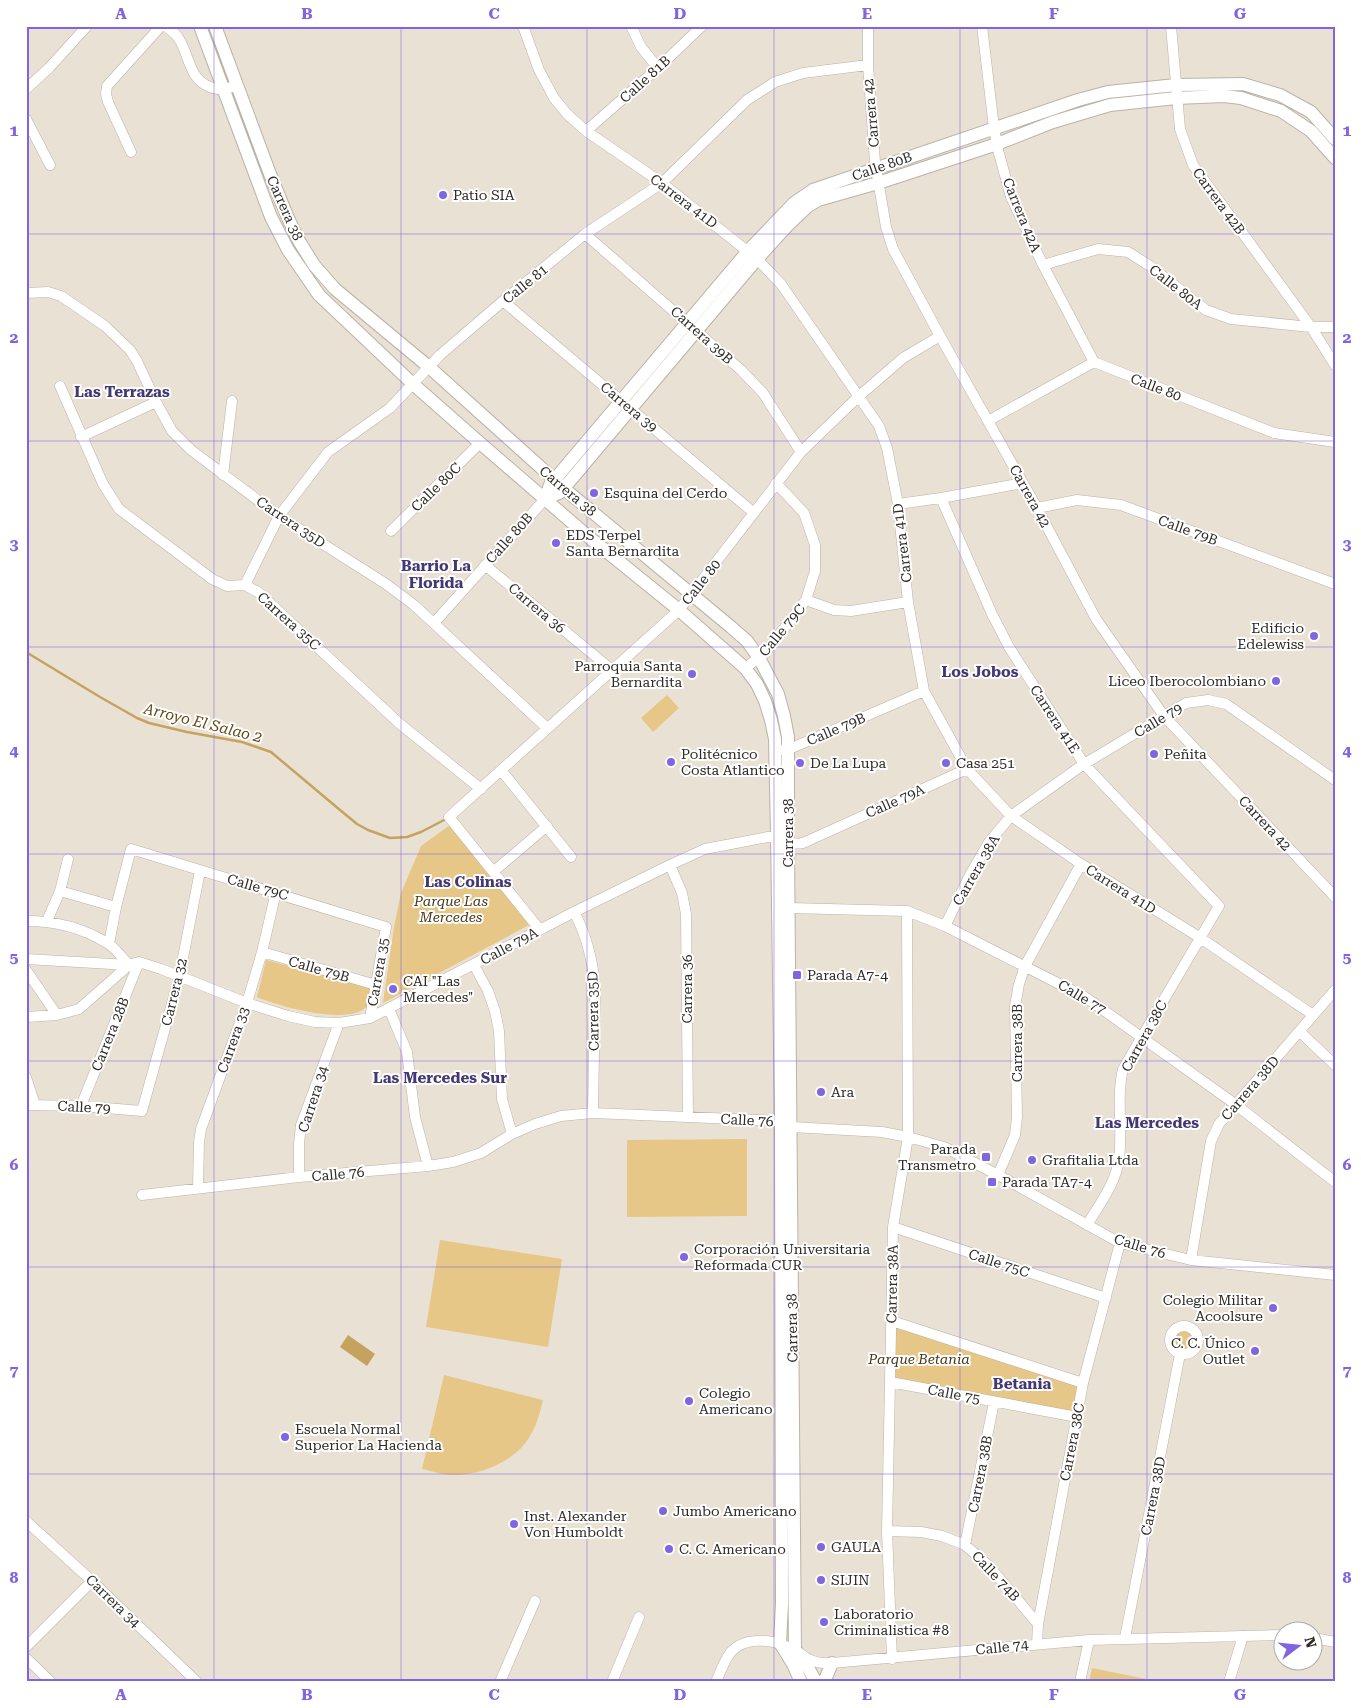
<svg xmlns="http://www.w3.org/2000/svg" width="1361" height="1708" font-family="'Roboto Serif',serif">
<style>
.green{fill:#e7c787}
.water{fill:#c5a35f}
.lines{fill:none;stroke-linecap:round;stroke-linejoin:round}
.stream{stroke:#c5a35f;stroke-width:2.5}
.minor-casing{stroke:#bab3a6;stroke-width:11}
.major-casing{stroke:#bab3a6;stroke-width:14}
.minor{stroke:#fff;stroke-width:10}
.major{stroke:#fff;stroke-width:12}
.grid{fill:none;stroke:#8064e0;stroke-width:1;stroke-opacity:0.55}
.poi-dot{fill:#8064e0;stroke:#fff;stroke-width:2}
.labels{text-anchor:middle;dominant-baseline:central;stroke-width:4;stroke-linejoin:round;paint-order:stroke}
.street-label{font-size:14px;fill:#2f2c27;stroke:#fff}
.poi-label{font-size:14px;fill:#2f2c27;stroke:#fff;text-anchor:start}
.park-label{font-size:14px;font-style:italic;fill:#473819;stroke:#fff}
.neighbourhood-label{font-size:15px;font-weight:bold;fill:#443874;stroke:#fff}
.water-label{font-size:15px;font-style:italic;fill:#614914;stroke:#fff}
.neatline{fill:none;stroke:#8064e0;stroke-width:2}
.grid-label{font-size:16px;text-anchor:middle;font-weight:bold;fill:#8064e0}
</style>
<rect width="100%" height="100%" fill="#e9e2d4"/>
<!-- green -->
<path class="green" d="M667 695 679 708 653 732 641 718Z
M450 825 529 925 383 1003 394 927 401 893 421 846Z
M266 960 371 987C370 992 371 999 369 1003 357 1029 277 1006 257 997Z
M747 1139V1216L627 1217V1140Z
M440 1240 562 1259 548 1347 426 1327Z
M892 1321 1083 1383 1077 1417 890 1382Z
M1174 1339a11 11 0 1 1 22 0a11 11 0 1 1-22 0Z
M444 1375 543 1400C540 1412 537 1425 530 1436 516 1461 480 1476 452 1475 442 1475 432 1471 422 1469Z
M1092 1668 1161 1682H1089Z"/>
<!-- water -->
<path class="water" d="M348 1335 375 1354 367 1366 340 1347Z"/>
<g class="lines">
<!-- stream -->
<path class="stream" d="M26 652 100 697 137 718 149 723 187 732 242 742 271 752 340 810 357 824 368 830 390 838 407 837 421 832 448 818"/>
<!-- minor casing -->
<g class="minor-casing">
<path id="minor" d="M165 26C170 30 176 33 179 39 190 57 189 79 210 87 220 91 227 89 237 85
M523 26 539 70 554 98 567 114 586 131 662 183 757 259 781 284 879 426 887 448 898 504 908 602 924 691 967 769 1011 816 1081 864 1199 937 1313 1015
M631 26 641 47 658 68
M868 26V65L875 162 886 227 893 249 940 336 1037 508 1096 619 1164 716 1335 897
M982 26 994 128 998 150 1011 197 1043 265 1094 362
M1171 26 1180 129 1193 165 1311 327 1335 365
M26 89 49 68 87 26
M26 119 50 165
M586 131 658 68 702 26
M131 152 108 102 106 94 107 86 161 26
M585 234 741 370 763 393 801 452
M1043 265 1098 249 1128 252 1150 266 1206 310 1231 319 1311 327H1335
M26 293 48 292 61 296 105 326 130 350 137 361 156 402 172 431 191 450 279 516 386 584 414 605 547 728
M503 301 754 513
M1094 362 1274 433 1335 442
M60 386 103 484 119 509 212 579 227 586 245 585 258 592 400 724 481 789
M988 421 1094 362
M81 437 156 402
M223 475 232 401
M941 498 992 614 1009 647 1084 764 1219 906 1123 1069C1116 1098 1123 1129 1119 1159 1116 1183 1099 1205 1087 1225
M898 504 941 498 1023 483
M1037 508 1077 500 1121 505 1335 584
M391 531 480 443
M485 565 612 670
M245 585 279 516 328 452 390 408 440 355 503 301 585 234 662 183 747 100 775 82 803 73 868 65
M806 600 834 610 851 611 908 602
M434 623 545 499
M745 668 765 653 806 600 815 571V545L804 513 776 483
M782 750 794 747 924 691
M501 770 571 857
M670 865 682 893 686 914 688 1117
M493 872 547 826
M60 891 116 907
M789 908 907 911 945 926 1085 997 1235 1104 1335 1182
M574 912C587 936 593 961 595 988L593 1113
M26 921C55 921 83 928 107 943 116 948 122 958 129 965
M47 921 60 891 68 859
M945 926 971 873 989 842 1011 816 1084 764 1186 703 1208 700 1226 704 1335 780
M540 930 449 817 679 610 801 452 858 397 903 358 940 336
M109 944 116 907 131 849 386 927 370 1018
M262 952 376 985
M26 959 129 965
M474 965 488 991 495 1011 499 1031 502 1099 512 1134
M26 970 57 1015
M389 1009 407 1052 415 1117 428 1166
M26 1017 57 1015 79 1009 129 965 139 962 161 969 247 1003 288 1016 315 1022 339 1023 370 1018 574 912 670 865 705 849 768 837C782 837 788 846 803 843L967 769
M1300 1032 1335 1065
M26 1077 35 1105
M26 1105 81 1106 142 1111 179 978 200 871
M81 1106 139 962
M998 1175 1015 1135 1017 1117 1015 1006 1019 984 1025 966 1081 864
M299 1177V1144L301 1125 339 1023
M198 1187 199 1142 201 1129 247 1003 262 952 276 892
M142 1195 299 1177 428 1166 453 1162 481 1153 512 1134 535 1124 561 1116 593 1113 781 1121 791 1127 882 1132 908 1137 944 1147 998 1175 1120 1243 1191 1260 1335 1275
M893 1227 1106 1298
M1191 1260 1211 1141 1219 1124 1335 990
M892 1321 1083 1383
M1170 1340a14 14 0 1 1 28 0a14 14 0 1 1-28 0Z
M890 1382 1077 1417
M26 1521 92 1581 197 1682
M887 1531 921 1532 942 1536 965 1545 989 1566 1038 1624
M965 1545 994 1402
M1125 1638 1180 1354
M1314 1638 1335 1642
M1037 1644 1038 1624 1083 1383 1120 1243
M26 1647 92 1581
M801 1654C810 1662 820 1664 832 1663L1089 1640 1284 1635
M26 1658 51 1682
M892 1659 887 1531 890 1382 893 1227 908 1137 907 911
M500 1682 535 1601
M612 1682 639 1617
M716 1682C720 1673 724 1661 730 1653 743 1637 770 1639 786 1646
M1080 1682 1089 1640
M1229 1682 1243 1636"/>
</g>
<!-- major casing -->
<g class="major-casing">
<path id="major" d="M200 26 271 217 288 250 319 295 413 384 480 443 590 538 679 610 745 668 757 684 765 701 771 720 775 739 777 832 781 1121 782 1604 780 1643 793 1664 801 1682
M215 26 270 174 288 218 299 241 314 265 335 289 429 367 567 491 731 627 747 641 759 658 778 694 784 716 788 737V849L795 1649 807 1666 816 1682
M545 499 550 485 748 251 794 203 813 190 1078 100 1108 92 1176 85 1243 84 1280 95 1311 112 1335 139
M545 499 559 493 564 488 757 259 787 226 808 206 818 200 878 183 997 144 1053 122 1110 105 1176 98 1224 96 1241 98 1281 111 1311 131 1335 158
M824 1682 832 1663"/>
</g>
<!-- minor -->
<use href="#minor" class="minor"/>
<!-- major -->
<use href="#major" class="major"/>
</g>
<!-- grid -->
<path class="grid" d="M214 26V1682M401 26V1682M587 26V1682M774 26V1682M960 26V1682M1147 26V1682M26 234H1335M26 441H1335M26 647H1335M26 854H1335M26 1061H1335M26 1267H1335M26 1474H1335"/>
<!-- markers -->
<g class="poi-dot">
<circle cx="443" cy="195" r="5"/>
<circle cx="594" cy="493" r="5"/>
<circle cx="556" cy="543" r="5"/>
<circle cx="1314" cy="636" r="5"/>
<circle cx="692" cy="674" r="5"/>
<circle cx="1276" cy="681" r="5"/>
<circle cx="1154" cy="754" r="5"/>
<circle cx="671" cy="762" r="5"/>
<circle cx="800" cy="763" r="5"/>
<circle cx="946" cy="763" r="5"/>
<rect x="792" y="970" width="10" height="10" rx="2.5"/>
<circle cx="393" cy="989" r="5"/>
<circle cx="821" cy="1092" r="5"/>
<rect x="981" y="1152" width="10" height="10" rx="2.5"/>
<circle cx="1032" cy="1160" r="5"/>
<rect x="987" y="1177" width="10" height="10" rx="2.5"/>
<circle cx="684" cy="1257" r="5"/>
<circle cx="1273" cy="1308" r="5"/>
<circle cx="1255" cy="1351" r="5"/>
<circle cx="689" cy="1401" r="5"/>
<circle cx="285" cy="1437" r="5"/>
<circle cx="663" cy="1511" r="5"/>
<circle cx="514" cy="1524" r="5"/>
<circle cx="821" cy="1547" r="5"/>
<circle cx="669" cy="1549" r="5"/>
<circle cx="821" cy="1580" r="5"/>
<circle cx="824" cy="1622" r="5"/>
</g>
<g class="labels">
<!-- street labels -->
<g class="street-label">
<text transform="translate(645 79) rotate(-42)">Calle 81B</text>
<text transform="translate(871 113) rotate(-95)">Carrera 42</text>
<text transform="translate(882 166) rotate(-19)">Calle 80B</text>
<text transform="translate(684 201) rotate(37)">Carrera 41D</text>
<text transform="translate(1219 201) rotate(54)">Carrera 42B</text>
<text transform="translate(285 208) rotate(66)">Carrera 38</text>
<text transform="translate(1022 215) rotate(68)">Carrera 42A</text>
<text transform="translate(525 284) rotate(-39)">Calle 81</text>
<text transform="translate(1176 287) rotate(38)">Calle 80A</text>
<text transform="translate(702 335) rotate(42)">Carrera 39B</text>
<text transform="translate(1156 387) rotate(21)">Calle 80</text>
<text transform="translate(629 407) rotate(40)">Carrera 39</text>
<text transform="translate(436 487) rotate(-44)">Calle 80C</text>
<text transform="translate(568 491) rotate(40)">Carrera 38</text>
<text transform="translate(1030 496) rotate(61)">Carrera 42</text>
<text transform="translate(291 522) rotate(34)">Carrera 35D</text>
<text transform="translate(1188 530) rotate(20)">Calle 79B</text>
<text transform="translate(509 538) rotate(-48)">Calle 80B</text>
<text transform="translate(902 543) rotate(-97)">Carrera 41D</text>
<text transform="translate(701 582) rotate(-52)">Calle 80</text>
<text transform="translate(537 608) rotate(40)">Carrera 36</text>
<text transform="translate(289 621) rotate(42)">Carrera 35C</text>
<text transform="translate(782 630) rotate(-50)">Calle 79C</text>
<text transform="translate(1055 719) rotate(57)">Carrera 41E</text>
<text transform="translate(1158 720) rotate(-31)">Calle 79</text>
<text transform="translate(836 729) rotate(-23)">Calle 79B</text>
<text transform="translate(895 801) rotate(-24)">Calle 79A</text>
<text transform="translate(1265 823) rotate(47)">Carrera 42</text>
<text transform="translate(788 833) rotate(-90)">Carrera 38</text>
<text transform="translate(976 870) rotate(-60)">Carrera 38A</text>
<text transform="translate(258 887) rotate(16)">Calle 79C</text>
<text transform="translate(1121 889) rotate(32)">Carrera 41D</text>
<text transform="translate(509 946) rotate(-28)">Calle 79A</text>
<text transform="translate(319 969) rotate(16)">Calle 79B</text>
<text transform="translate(378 972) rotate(-80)">Carrera 35</text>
<text transform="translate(687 989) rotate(-90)">Carrera 36</text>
<text transform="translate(174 992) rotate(-76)">Carrera 32</text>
<text transform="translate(1082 997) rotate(31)">Calle 77</text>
<text transform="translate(593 1011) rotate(-91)">Carrera 35D</text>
<text transform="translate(110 1034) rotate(-68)">Carrera 28B</text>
<text transform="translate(1144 1036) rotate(-61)">Carrera 38C</text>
<text transform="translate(233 1040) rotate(-70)">Carrera 33</text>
<text transform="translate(1017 1043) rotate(-90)">Carrera 38B</text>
<text transform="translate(1250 1088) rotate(-49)">Carrera 38D</text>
<text transform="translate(313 1099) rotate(-72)">Carrera 34</text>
<text transform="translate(84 1107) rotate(3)">Calle 79</text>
<text transform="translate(747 1120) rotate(3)">Calle 76</text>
<text transform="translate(338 1174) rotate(-5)">Calle 76</text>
<text transform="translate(1140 1246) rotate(17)">Calle 76</text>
<text transform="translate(999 1263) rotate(18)">Calle 75C</text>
<text transform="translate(892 1284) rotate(-89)">Carrera 38A</text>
<text transform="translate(792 1328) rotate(-91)">Carrera 38</text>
<text transform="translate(954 1394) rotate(11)">Calle 75</text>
<text transform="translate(1072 1442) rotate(-79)">Carrera 38C</text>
<text transform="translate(980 1474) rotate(-79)">Carrera 38B</text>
<text transform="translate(1153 1496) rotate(-79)">Carrera 38D</text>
<text transform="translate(996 1576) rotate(47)">Calle 74B</text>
<text transform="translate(113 1601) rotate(44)">Carrera 34</text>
<text transform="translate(1002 1647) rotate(-6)">Calle 74</text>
</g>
<!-- poi labels -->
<g class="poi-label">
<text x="453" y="195">Patio SIA</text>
<text x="604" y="493">Esquina del Cerdo</text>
<text x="566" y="535">EDS Terpel<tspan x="566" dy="16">Santa Bernardita</tspan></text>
<text x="1304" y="628" text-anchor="end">Edificio<tspan x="1304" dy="16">Edelewiss</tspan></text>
<text x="682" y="666" text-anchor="end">Parroquia Santa<tspan x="682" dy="16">Bernardita</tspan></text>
<text x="1266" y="681" text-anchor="end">Liceo Iberocolombiano</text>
<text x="681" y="754">Politécnico<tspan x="681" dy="16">Costa Atlantico</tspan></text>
<text x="1164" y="754">Peñita</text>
<text x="810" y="763">De La Lupa</text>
<text x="956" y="763">Casa 251</text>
<text x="807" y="975">Parada A7-4</text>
<text x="403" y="981">CAI "Las<tspan x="403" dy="16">Mercedes"</tspan></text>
<text x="831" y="1092">Ara</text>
<text x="976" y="1149" text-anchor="end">Parada<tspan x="976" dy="16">Transmetro</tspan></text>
<text x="1042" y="1160">Grafitalia Ltda</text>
<text x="1002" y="1182">Parada TA7-4</text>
<text x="694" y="1249">Corporación Universitaria<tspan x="694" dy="16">Reformada CUR</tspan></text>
<text x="1263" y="1300" text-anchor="end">Colegio Militar<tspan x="1263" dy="16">Acoolsure</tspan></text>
<text x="1245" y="1343" text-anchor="end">C. C. Único<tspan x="1245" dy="16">Outlet</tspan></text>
<text x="699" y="1393">Colegio<tspan x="699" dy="16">Americano</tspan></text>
<text x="295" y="1429">Escuela Normal<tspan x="295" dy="16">Superior La Hacienda</tspan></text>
<text x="673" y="1511">Jumbo Americano</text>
<text x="524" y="1516">Inst. Alexander<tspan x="524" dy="16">Von Humboldt</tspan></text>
<text x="831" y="1547">GAULA</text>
<text x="679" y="1549">C. C. Americano</text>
<text x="831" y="1580">SIJIN</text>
<text x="834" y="1614">Laboratorio<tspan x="834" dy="16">Criminalistica #8</tspan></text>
</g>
<!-- park labels -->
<g class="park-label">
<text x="451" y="901">Parque Las<tspan x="451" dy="16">Mercedes</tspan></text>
<text x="919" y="1359">Parque Betania</text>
</g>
<!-- neighbourhood labels -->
<g class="neighbourhood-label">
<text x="122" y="392">Las Terrazas</text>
<text x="436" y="566">Barrio La<tspan x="436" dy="17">Florida</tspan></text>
<text x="980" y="672">Los Jobos</text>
<text x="468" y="882">Las Colinas</text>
<text x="440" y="1078">Las Mercedes Sur</text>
<text x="1147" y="1123">Las Mercedes</text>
<text x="1022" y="1384">Betania</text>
</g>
<!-- water labels -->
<g class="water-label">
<text transform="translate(203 723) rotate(14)">Arroyo El Salao 2</text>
</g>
</g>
<!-- border -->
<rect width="1361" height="1708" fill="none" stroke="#ffffff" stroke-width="55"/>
<!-- north arrow -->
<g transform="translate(1298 1646) rotate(74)"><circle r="24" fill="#ffffff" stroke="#acaba9"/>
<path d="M0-4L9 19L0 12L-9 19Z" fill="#8064e0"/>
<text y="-8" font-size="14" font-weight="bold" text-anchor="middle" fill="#2f2c27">N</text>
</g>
<rect x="28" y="28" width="1306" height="1652" class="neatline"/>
<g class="grid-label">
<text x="121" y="19">A</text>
<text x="307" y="19">B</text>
<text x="494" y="19">C</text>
<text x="680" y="19">D</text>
<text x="867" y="19">E</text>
<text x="1054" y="19">F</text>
<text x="1240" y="19">G</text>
<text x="14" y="136">1</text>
<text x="1347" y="136">1</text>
<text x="14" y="343">2</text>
<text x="1347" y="343">2</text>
<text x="14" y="550">3</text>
<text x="1347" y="550">3</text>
<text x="14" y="756">4</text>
<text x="1347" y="756">4</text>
<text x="14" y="963">5</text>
<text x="1347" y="963">5</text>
<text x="14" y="1170">6</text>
<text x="1347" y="1170">6</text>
<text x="14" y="1376">7</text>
<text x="1347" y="1376">7</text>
<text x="14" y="1583">8</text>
<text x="1347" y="1583">8</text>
<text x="121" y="1700">A</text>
<text x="307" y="1700">B</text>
<text x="494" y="1700">C</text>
<text x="680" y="1700">D</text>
<text x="867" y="1700">E</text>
<text x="1054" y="1700">F</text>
<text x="1240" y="1700">G</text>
</g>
</svg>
